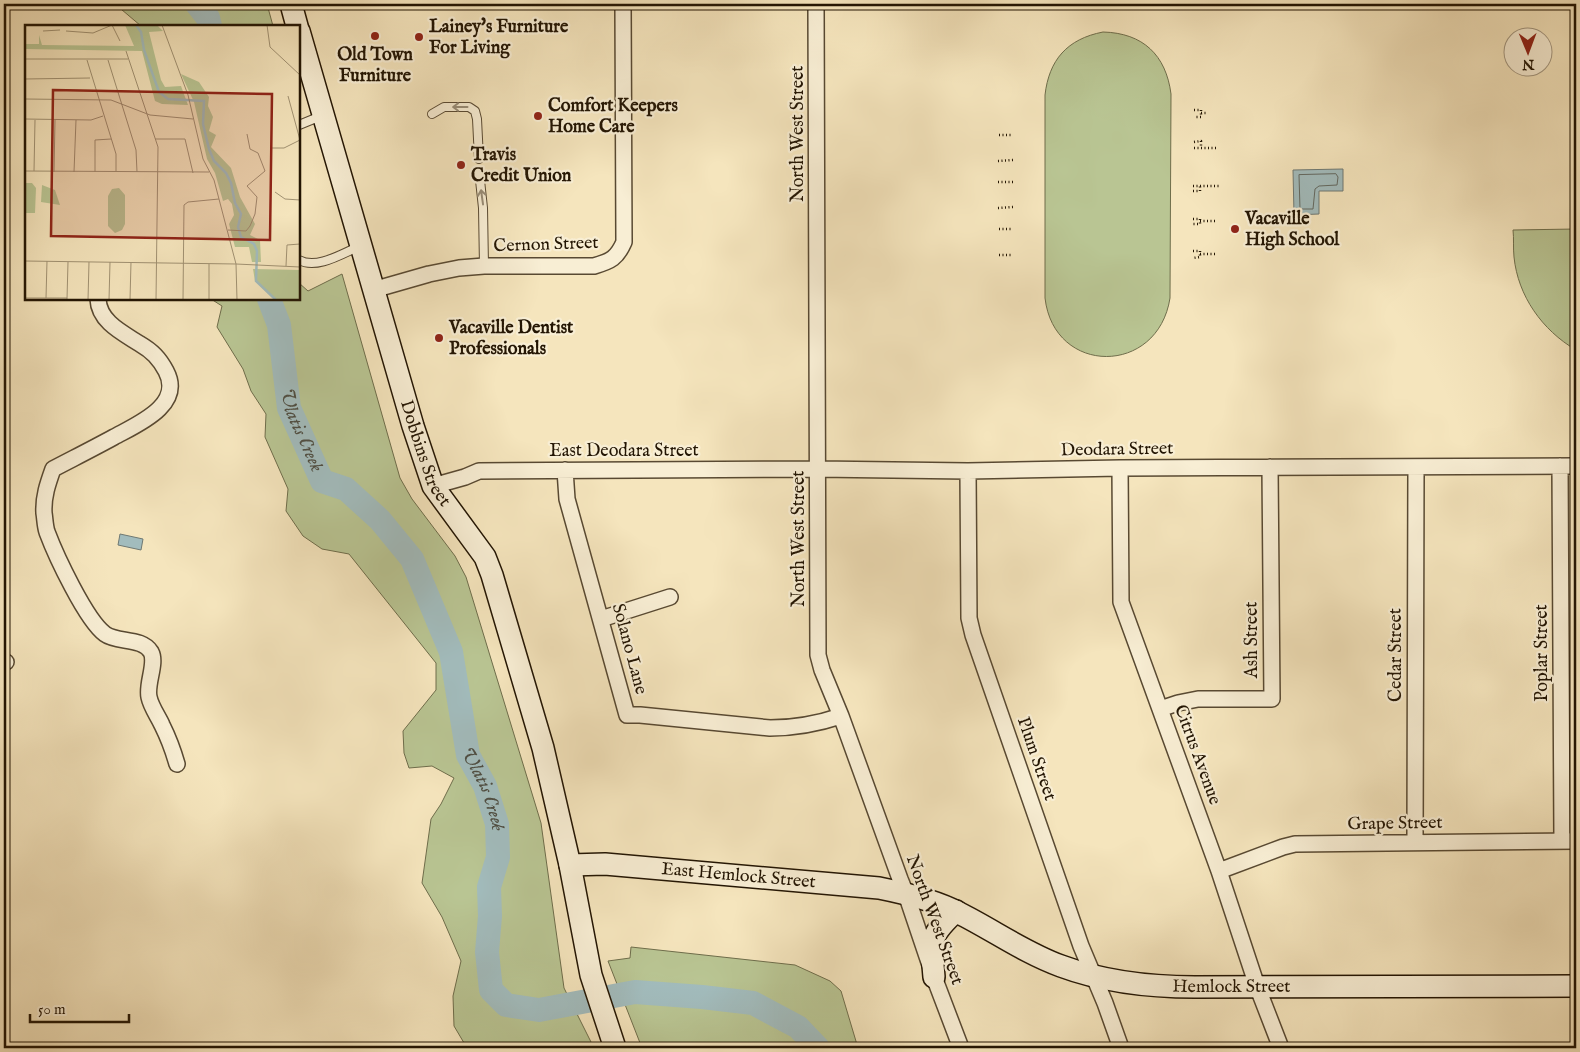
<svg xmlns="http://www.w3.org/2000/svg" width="1580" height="1052" font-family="'IM FELL English',serif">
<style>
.green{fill:#b9c593;stroke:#6e6d4b}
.water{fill:#a2bcbd;stroke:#6f7973}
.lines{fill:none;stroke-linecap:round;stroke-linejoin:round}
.shore{stroke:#626860;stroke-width:1}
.river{stroke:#a2bcbd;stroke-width:24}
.lane-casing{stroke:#584932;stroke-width:10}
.street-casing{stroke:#584932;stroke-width:18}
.secondary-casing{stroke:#231503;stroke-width:24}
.path{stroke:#231503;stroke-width:2.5;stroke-dasharray:1 2.5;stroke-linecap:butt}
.lane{stroke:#f8eed4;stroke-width:8}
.street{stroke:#f8eed4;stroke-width:15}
.secondary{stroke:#f8eed4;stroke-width:21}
.oneway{stroke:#988c76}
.poi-dot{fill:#8f2418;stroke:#f8eed4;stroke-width:2}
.labels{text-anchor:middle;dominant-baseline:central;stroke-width:4.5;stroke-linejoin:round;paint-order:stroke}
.poi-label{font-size:18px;font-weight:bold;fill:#231503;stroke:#f8eed4;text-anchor:start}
.street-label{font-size:18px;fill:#231503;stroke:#f8eed4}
.water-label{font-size:19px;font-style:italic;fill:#4f4f44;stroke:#f8eed4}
.inset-river{fill:none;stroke:#a2bcbd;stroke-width:2.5}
.inset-road{fill:none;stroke:#a19273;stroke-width:1}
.view{fill:#8f2418;fill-opacity:0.15;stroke:#8f2418;stroke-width:2.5}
.inset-edge{fill:none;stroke:#231503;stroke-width:2.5}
</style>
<rect width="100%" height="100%" fill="#f5e5bd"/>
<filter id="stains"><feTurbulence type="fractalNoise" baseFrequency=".004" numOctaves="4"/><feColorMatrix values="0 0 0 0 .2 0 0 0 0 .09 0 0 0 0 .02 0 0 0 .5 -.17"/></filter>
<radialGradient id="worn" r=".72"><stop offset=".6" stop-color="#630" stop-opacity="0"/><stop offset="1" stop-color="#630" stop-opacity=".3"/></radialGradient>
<!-- green -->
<path class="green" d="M115 4H267L273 26H141Z
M1103 32C1143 33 1166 55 1171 94L1170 298C1158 376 1054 376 1045 298V95C1049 60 1067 39 1103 32Z
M1576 229V350C1542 330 1518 296 1514 257 1513 248 1514 238 1513 230Z
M342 274 400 478 412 499 455 556 466 577 541 823 564 988 594 1048H467L454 1026 453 996 461 961 442 917 422 883 431 819 441 804 454 778 432 766 409 768 404 753 403 731 436 690V663L349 554 322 549 303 536 286 511 288 489 265 437 266 414 251 391 243 369 217 327 222 306 211 299H299V283L308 291Z
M631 947 795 965 830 981 841 991 858 1048H642L608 961 630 958Z"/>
<!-- water -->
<path class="water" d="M1343 169V191H1319V214L1294 215 1293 170Z
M120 534 143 539 141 550 118 545Z"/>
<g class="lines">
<!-- shore -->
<path class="shore" d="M1336 174 1338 177 1337 185 1319 186 1315 189 1313 209H1300L1299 175Z"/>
<!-- river -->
<g class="river">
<path d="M197 4 208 18 210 26"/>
<path id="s1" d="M269 299 279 325 289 408 322 481 346 489 380 520 412 559 451 652 468 755 485 786 497 824 498 857 489 887 490 916 487 952 491 990 506 1005 539 1010 635 992 702 997 753 1003 798 1027 818 1048"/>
</g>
<!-- lane casing -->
<g class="lane-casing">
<path id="lane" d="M432 114 444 107H469L475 111 477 119 479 159
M299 125 321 116
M479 171 483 208 484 266
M299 260C317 270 343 253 360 246"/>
</g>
<!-- street casing -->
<g class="street-casing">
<path id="street" d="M816 4 818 655 822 670 841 716 900 879 906 894 934 977 961 1048
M373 290 429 274 459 268 484 266H594C611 261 617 258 624 242L623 4
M98 299C99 322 123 333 140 344 152 351 159 358 166 371 184 405 138 424 114 437 94 448 74 458 53 469 48 483 43 497 44 513 45 519 45 526 47 532 56 556 86 620 105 634 117 643 142 637 151 652 157 663 146 684 149 697 151 707 158 716 162 725 168 737 173 750 177 764
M1560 466 1562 841
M1120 468 1121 602 1219 871 1257 986 1281 1048
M565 470 567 499 627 715H640L770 728C795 728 817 724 841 716
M968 471 969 618 973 635 1081 946 1105 1003 1121 1048
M433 486 465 477 479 471 818 469 968 471 1120 468 1576 466
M601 619 670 597
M4 662H6
M1160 709 1178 703 1198 699H1272L1270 467
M1415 842 1416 467
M1219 871 1283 847 1295 844 1576 841"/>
</g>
<!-- secondary casing -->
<g class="secondary-casing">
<g id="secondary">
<path d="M291 4 297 26"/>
<path id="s2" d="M299 31 413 426 433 486 485 557 492 575 543 748 570 865 591 975 615 1048"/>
<path id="s3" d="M570 865 605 864 879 888C904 893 937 901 959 913 993 930 1025 953 1061 966 1104 982 1149 987 1195 987L1576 986"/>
<path d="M934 977C931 940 928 937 956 911"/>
</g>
</g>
<!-- path -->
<path class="path" d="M1194 110H1201V117H1194
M1201 113H1208
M999 135H1013
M1194 142 1201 141V148
M1194 148H1216
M998 161 1013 160
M998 182H1013
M1193 186H1220
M1193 191H1200V186
M998 208 1013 207
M1193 219H1200V224H1193
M1200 221H1215
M999 229H1013
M1193 251H1200V257L1193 258
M1200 254H1215
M999 255H1013"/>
<!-- lane -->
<use href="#lane" class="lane"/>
<!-- street -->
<use href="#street" class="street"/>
<!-- secondary -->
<use href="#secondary" class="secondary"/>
</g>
<!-- one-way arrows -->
<defs><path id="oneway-shaft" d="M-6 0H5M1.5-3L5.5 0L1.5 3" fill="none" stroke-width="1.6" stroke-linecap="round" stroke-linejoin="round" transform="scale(1.25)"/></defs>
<g class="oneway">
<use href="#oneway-shaft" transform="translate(460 107) rotate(-180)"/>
<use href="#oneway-shaft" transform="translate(482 197) rotate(-98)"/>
</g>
<!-- markers -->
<g class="poi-dot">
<circle cx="375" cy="36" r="5"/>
<circle cx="419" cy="37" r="5"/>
<circle cx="538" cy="116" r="5"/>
<circle cx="461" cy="165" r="5"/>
<circle cx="1235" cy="229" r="5"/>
<circle cx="439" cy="338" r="5"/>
</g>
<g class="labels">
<!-- poi labels -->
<g class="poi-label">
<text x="429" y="27">Lainey's Furniture<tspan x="429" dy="21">For Living</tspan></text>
<text x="375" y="55" text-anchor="middle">Old Town<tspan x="375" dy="21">Furniture</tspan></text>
<text x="548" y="106">Comfort Keepers<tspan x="548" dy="21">Home Care</tspan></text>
<text x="471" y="155">Travis<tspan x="471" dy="21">Credit Union</tspan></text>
<text x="1245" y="219">Vacaville<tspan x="1245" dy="21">High School</tspan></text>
<text x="449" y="328">Vacaville Dentist<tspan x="449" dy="21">Professionals</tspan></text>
</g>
<!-- street labels -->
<g class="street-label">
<text transform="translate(798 134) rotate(-90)">North West Street</text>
<text transform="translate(546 245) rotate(-2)">Cernon Street</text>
<text transform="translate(1117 450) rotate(-1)">Deodara Street</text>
<text x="624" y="451">East Deodara Street</text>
<text stroke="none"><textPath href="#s2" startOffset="441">Dobbins Street</textPath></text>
<text transform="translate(799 539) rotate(-90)">North West Street</text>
<text transform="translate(1252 640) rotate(-90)">Ash Street</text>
<text transform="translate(629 649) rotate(75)">Solano Lane</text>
<text transform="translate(1542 653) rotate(-90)">Poplar Street</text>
<text transform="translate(1396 655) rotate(-90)">Cedar Street</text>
<text transform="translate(1197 755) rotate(70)">Citrus Avenue</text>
<text transform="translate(1036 759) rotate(71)">Plum Street</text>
<text transform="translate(1395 824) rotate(-1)">Grape Street</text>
<text stroke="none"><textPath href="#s3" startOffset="169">East Hemlock Street</textPath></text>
<text transform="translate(934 920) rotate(70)">North West Street</text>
<text stroke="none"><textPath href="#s3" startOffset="682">Hemlock Street</textPath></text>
</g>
<!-- water labels -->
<g class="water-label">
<text stroke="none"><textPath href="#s1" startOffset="136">Ulatis Creek</textPath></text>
<text stroke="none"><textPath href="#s1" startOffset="556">Ulatis Creek</textPath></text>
</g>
</g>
<!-- overview -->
<g transform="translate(25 25)">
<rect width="275" height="275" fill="#f5e5bd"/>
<path d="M100 0H132L138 6 124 7 136 55 140 62 156 61 163 80 137 79 130 76 117 26 0 24V19H14V10L17 20 109 21ZM156 49 174 57 184 72 183 81 188 92 184 106 191 110 186 122 206 143 215 172 230 199 225 210 235 215 236 237H227L224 222H210L204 199 209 190 207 179 203 174 198 176 190 148 182 134 169 77ZM0 158H7L11 163 10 188H0ZM17 160 30 165 35 180 16 177ZM94 163 100 170V199L97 205 90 208 83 201V171L87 164ZM228 244 275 245V275H250L230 256Z" fill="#b9c593"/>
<path class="inset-river" d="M111 0 116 7 119 25 134 67 143 74 179 76 178 99 184 124 189 136 201 148 206 158 210 178 216 189 213 202 216 212 229 219 232 226 231 256 251 275"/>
<path class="inset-road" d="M87 0 95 16M137 0 163 70 178 134 189 155 211 239 212 275M242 0 245 22 275 50M18 6 35 5M41 6 68 8 87 0M101 26 133 122 131 275M0 34H103M62 35 91 129V147M83 35 111 125 112 147M0 54 65 53M263 71 275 115M0 74 86 75 125 90 168 94M0 94 66 95 78 91M130 114H160L168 148M246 123H259L275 115M0 146 184 147M9 146 10 95M29 147 30 95M49 147 51 95M70 147V115L86 114M250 167 260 174 275 175M203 205 221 206 225 201 230 189 232 172 222 161 240 146 233 128 225 124 222 109M0 236 211 239M211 239 275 242M261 241 262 220 275 219M0 273H42M21 273 22 236M42 274 43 237M63 275 64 237M84 275 85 237M105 275 106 237M158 275 159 180 163 177 194 174M184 275V239"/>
<path class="view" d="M28 65 247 69 245 215 26 211Z"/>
<rect width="275" height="275" class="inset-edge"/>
</g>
<!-- margin -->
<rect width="1580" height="1052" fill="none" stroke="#f5e5bd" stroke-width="20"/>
<rect x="5" y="5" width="1570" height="1042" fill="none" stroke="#231503" stroke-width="2.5"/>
<rect x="10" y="10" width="1560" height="1032" fill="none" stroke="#231503"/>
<!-- north arrow -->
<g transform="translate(1528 52) rotate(179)"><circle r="24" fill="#f8eed4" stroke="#a39780"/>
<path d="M0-4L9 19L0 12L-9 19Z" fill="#8f2418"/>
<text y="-8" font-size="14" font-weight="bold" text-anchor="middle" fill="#231503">N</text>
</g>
<!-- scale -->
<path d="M30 1014v8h99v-8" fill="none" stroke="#231503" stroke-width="2.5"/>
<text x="38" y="1014" font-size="15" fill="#231503" stroke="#f8eed4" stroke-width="4" paint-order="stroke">50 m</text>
<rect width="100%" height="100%" filter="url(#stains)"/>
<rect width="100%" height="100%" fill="url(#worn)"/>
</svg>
